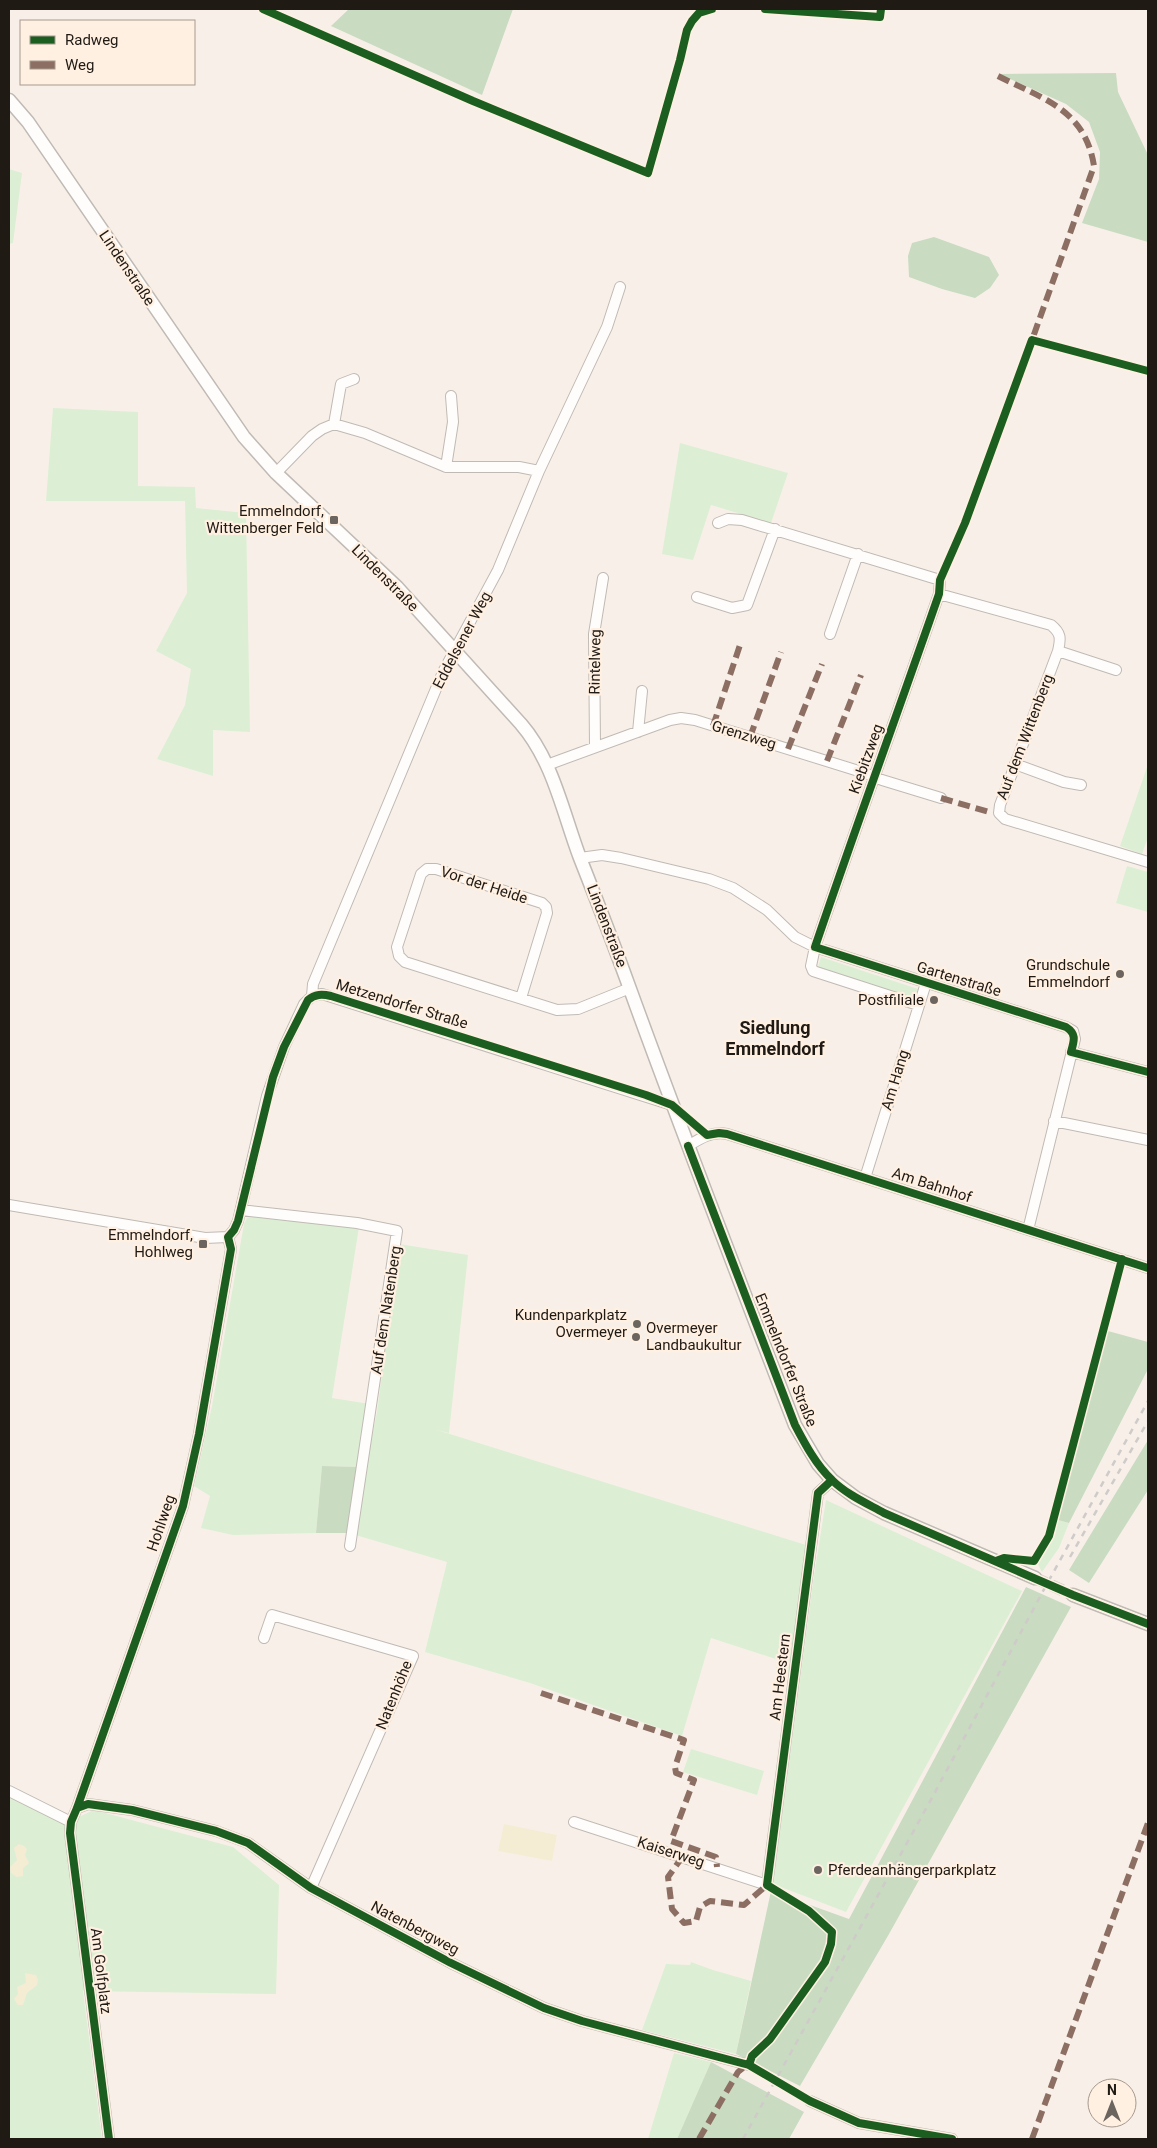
<svg xmlns="http://www.w3.org/2000/svg" width="1157" height="2148" font-family="Roboto,sans-serif">
<style>
.green{fill:#dcefd4}
.forest{fill:#c9dbc1}
.sand{fill:#f5ecd4}
.lines{fill:none;stroke-linecap:round;stroke-linejoin:round}
.minor-tunnel{stroke:#d8d0c8;stroke-width:10;stroke-dasharray:10 5;stroke-linecap:butt}
.tertiary-tunnel{stroke:#d8d0c8;stroke-width:12;stroke-dasharray:12 6;stroke-linecap:butt}
.minor-casing{stroke:#c0bab4;stroke-width:12}
.tertiary-casing{stroke:#c0bab4;stroke-width:15}
.minor{stroke:#fefdfc;stroke-width:10}
.tertiary{stroke:#fefdfc;stroke-width:12}
.rail{stroke:#cecbc9;stroke-width:2.5;stroke-dasharray:6 6;stroke-linecap:butt}
.quiet{stroke:#8d6e63;stroke-width:6;stroke-dasharray:12 6;stroke-linecap:butt}
.cycleway-casing{stroke:#fff0e1;stroke-width:11}
.cycleway{stroke:#1b5e20;stroke-width:8}
.poi-dot{fill:#6c655f;stroke:#fff0e1;stroke-width:2}
.labels{text-anchor:middle;dominant-baseline:central;stroke-width:4.5;stroke-linejoin:round;paint-order:stroke}
.street-label{font-size:15px;fill:#201a15;stroke:#fff0e1}
.poi-label{font-size:15px;fill:#201a15;stroke:#fff0e1;text-anchor:end}
.quarter-label{font-size:18px;font-weight:bold;fill:#201a15;stroke:#fff0e1}
</style>
<rect width="100%" height="100%" fill="#f8f0e8"/>
<!-- green -->
<path class="green" d="M9 169 22 173 13 243 9 244Z
M53 408 138 412V486L195 487 196 508 246 513 250 732 213 730V776L157 759 185 705 191 669 156 651 187 593 185 501H46Z
M680 443 788 473 771 523 711 505 693 560 662 554Z
M1148 764V837L1142 854 1120 846Z
M1127 866 1148 872V912L1116 903Z
M821 957 918 989 915 998 818 967Z
M255 1214 359 1227 332 1398 370 1404 359 1467 322 1466 316 1533 233 1535 201 1528 210 1496 194 1486 212 1406 244 1224 247 1218Z
M399 1244 468 1255 449 1433 437 1430 806 1545 790 1673 776 1669 779 1660 711 1638 682 1736 530 1683 425 1652 447 1562 352 1534 377 1412Z
M826 1500 1022 1591 846 1912 773 1884 813 1582Z
M1058 1520 1069 1523 1059 1548 1042 1572 1035 1559 1051 1540Z
M691 1749 764 1771 757 1795 683 1772Z
M9 1796 65 1823 94 1810 233 1847 279 1885 276 1994 83 1991 102 2139H9Z
M691 1962 713 1970 751 1981 736 2054 642 2030 666 1964 690 1965Z
M674 2053 711 2062 677 2139H648Z"/>
<!-- forest -->
<path class="forest" d="M349 9H513L482 95 331 26Z
M1116 73 1118 92 1148 155V242L1082 223 1099 179 1100 152 1089 122 1066 104 999 74Z
M934 237 989 257 999 275 990 288 975 298 942 289 909 277 908 256 912 243Z
M1108 1331 1148 1342V1369L1069 1523 1058 1520Z
M1148 1440V1490L1089 1583 1069 1570Z
M322 1466 359 1467 348 1533H316Z
M1026 1587 1071 1607 889 1934 800 2086 736 2054 771 1891 849 1919Z
M711 2062 804 2112 789 2139H677Z"/>
<!-- sand -->
<path class="sand" d="M504 1824 557 1835 552 1861 498 1851Z
M19 1844 24 1846 27 1849 25 1855 29 1863 23 1868V1876L17 1877 11 1873 10 1867 17 1860 14 1848Z
M25 1973 36 1975 38 1980 37 1985 27 1993 23 2005H18L14 1999 18 1994 17 1987 26 1983Z"/>
<g class="lines">
<!-- minor-tunnel -->
<path class="minor-tunnel" d="M749 2065 810 2101"/>
<!-- tertiary-tunnel -->
<path class="tertiary-tunnel" d="M1035 1578 1073 1595"/>
<!-- minor casing -->
<g class="minor-casing">
<path id="minor" d="M334 424 341 384 354 379
M446 467 453 422 451 396
M276 473 312 436 322 429 334 424 365 433 446 467H519L539 471
M718 523 728 519 742 520 940 580 939 594C898 712 855 829 815 947L811 966 813 971 918 1005
M939 594 1051 625C1061 633 1061 638 1058 651L1000 805 999 813 1005 819 1148 862
M697 597 732 608 747 605 775 529
M830 634 858 554
M1058 651 1116 670
M638 732 642 691
M595 747 594 634 603 578
M1015 764 1064 782 1081 785
M547 765 670 720 681 718 695 720 865 773 882 780 941 798
M580 858 602 855 621 858 709 879 733 888 767 910 795 937 815 947 1066 1027 1073 1031 1075 1039 1028 1230
M312 996 313 984 443 672 498 570 539 471 607 327 620 287
M521 998 547 913 546 907 542 903 436 869H427L421 874 397 947 399 956 405 962 557 1010 578 1009 630 988
M1071 1052 1148 1072
M1054 1121 1148 1140
M688 1146C701 1138 712 1131 727 1134L1148 1268
M865 1178 926 983
M9 1205 205 1238 228 1237 234 1230 238 1221 267 1096 284 1047 304 1004 312 996 322 994 672 1105
M241 1210 357 1223 397 1231 350 1546
M264 1638 272 1615 413 1656 311 1888
M9 1791 71 1822
M77 1808 88 1804 132 1810 216 1831 248 1843 311 1888 451 1963 544 2008 582 2021 749 2065
M574 1822 767 1885 818 1493 832 1480
M810 2101 859 2123 952 2139
M109 2139 70 1833 71 1822 77 1808 183 1506 199 1434 231 1249 228 1237"/>
</g>
<!-- tertiary casing -->
<g class="tertiary-casing">
<path id="tertiary" d="M9 100 28 122 244 437 276 473 397 587 521 724C553 761 563 813 580 858 597 901 614 945 630 989 683 1135 739 1280 795 1425L818 1464 832 1480 856 1498 884 1513 1035 1578
M1073 1595 1148 1624"/>
</g>
<!-- minor -->
<use href="#minor" class="minor"/>
<!-- tertiary -->
<use href="#tertiary" class="tertiary"/>
<!-- rail -->
<path class="rail" d="M1070 1557 1148 1421
M743 2139 934 1794 1042 1593 1148 1401"/>
<!-- quiet -->
<path class="quiet" d="M998 76C1043 99 1085 109 1094 166L1032 340 1035 341
M713 726 741 642
M750 737 781 652
M788 749 822 664
M827 761 861 675
M941 798 989 812
M541 1693 684 1740 675 1767 676 1773 694 1780 671 1841 716 1857 717 1867
M683 1856 668 1877 672 1909 684 1923 696 1921 700 1907 710 1901 744 1905 767 1885 771 1887
M699 2139 738 2072 749 2063
M1032 2139 1148 1823"/>
<!-- cycleway casing -->
<g class="cycleway-casing">
<path id="cycleway" d="M263 9 473 101 648 173 680 60 687 30 692 21 699 13 712 9
M765 9 880 17 881 9
M1148 371 1032 340 965 523 940 580 939 594C898 712 855 829 815 947L1066 1027C1077 1034 1074 1041 1071 1052L1148 1072
M688 1146 795 1425C805 1444 816 1465 832 1480 846 1494 866 1503 884 1513L1073 1595 1148 1624
M996 1561 1004 1558 1034 1561 1049 1536 1122 1259
M77 1808 88 1804 132 1810 216 1831 248 1843 311 1888 451 1963 544 2008 582 2021 749 2065 810 2101 859 2123 952 2139
M749 2065 752 2056 770 2039 825 1962 831 1944 832 1932 809 1911 767 1885 818 1493 832 1480
M109 2139 70 1833 71 1822 77 1808 183 1506 199 1434 231 1249 228 1237 234 1230 238 1221 273 1077 284 1047 308 1000C315 994 322 994 331 996L646 1095 672 1105 707 1135 719 1133 727 1134 1148 1268"/>
</g>
<!-- cycleway -->
<use href="#cycleway" class="cycleway"/>
</g>
<!-- markers -->
<g class="poi-dot">
<rect x="329" y="515" width="10" height="10" rx="2.5"/>
<circle cx="1120" cy="974" r="5"/>
<circle cx="934" cy="1000" r="5"/>
<rect x="198" y="1239" width="10" height="10" rx="2.5"/>
<circle cx="637" cy="1324" r="5"/>
<circle cx="636" cy="1337" r="5"/>
<circle cx="818" cy="1870" r="5"/>
</g>
<g class="labels">
<!-- street labels -->
<g class="street-label">
<text transform="translate(127 268) rotate(56)">Lindenstraße</text>
<text transform="translate(385 578) rotate(45)">Lindenstraße</text>
<text transform="translate(462 640) rotate(-62)">Eddelsener Weg</text>
<text transform="translate(595 662) rotate(-89)">Rintelweg</text>
<text transform="translate(744 735) rotate(17)">Grenzweg</text>
<text transform="translate(1025 737) rotate(-69)">Auf dem Wittenberg</text>
<text transform="translate(866 759) rotate(-70)">Kiebitzweg</text>
<text transform="translate(484 885) rotate(18)">Vor der Heide</text>
<text transform="translate(607 926) rotate(69)">Lindenstraße</text>
<text transform="translate(959 979) rotate(17)">Gartenstraße</text>
<text transform="translate(402 1004) rotate(17)">Metzendorfer Straße</text>
<text transform="translate(895 1080) rotate(-73)">Am Hang</text>
<text transform="translate(932 1185) rotate(18)">Am Bahnhof</text>
<text transform="translate(386 1310) rotate(-81)">Auf dem Natenberg</text>
<text transform="translate(786 1360) rotate(68)">Emmelndorfer Straße</text>
<text transform="translate(161 1523) rotate(-71)">Hohlweg</text>
<text transform="translate(780 1677) rotate(-83)">Am Heestern</text>
<text transform="translate(394 1695) rotate(-68)">Natenhöhe</text>
<text transform="translate(671 1852) rotate(18)">Kaiserweg</text>
<text transform="translate(415 1928) rotate(28)">Natenbergweg</text>
<text transform="translate(101 1971) rotate(83)">Am Golfplatz</text>
</g>
<!-- poi labels -->
<g class="poi-label">
<text x="324" y="511">Emmelndorf,<tspan x="324" dy="17">Wittenberger Feld</tspan></text>
<text x="1110" y="965">Grundschule<tspan x="1110" dy="17">Emmelndorf</tspan></text>
<text x="924" y="1000">Postfiliale</text>
<text x="193" y="1235">Emmelndorf,<tspan x="193" dy="17">Hohlweg</tspan></text>
<text x="627" y="1315">Kundenparkplatz<tspan x="627" dy="17">Overmeyer</tspan></text>
<text x="646" y="1328" text-anchor="start">Overmeyer<tspan x="646" dy="17">Landbaukultur</tspan></text>
<text x="828" y="1870" text-anchor="start">Pferdeanhängerparkplatz</text>
</g>
<!-- quarter labels -->
<g class="quarter-label">
<text x="775" y="1027">Siedlung<tspan x="775" dy="21">Emmelndorf</tspan></text>
</g>
</g>
<!-- border -->
<rect width="1157" height="2148" fill="none" stroke="#201a15" stroke-width="20"/>
<!-- legend -->
<rect x="20" y="20" width="175" height="65" fill="#fff0e1" stroke="#a69a8f"/>
<rect x="30" y="36" width="25" height="8" fill="#1b5e20" stroke="#a69a8f"/>
<text x="65" y="45" font-size="15" fill="#201a15">Radweg</text>
<rect x="30" y="61" width="25" height="8" fill="#8d6e63" stroke="#a69a8f"/>
<text x="65" y="70" font-size="15" fill="#201a15">Weg</text>
<!-- north arrow -->
<g transform="translate(1112 2103)"><circle r="24" fill="#fff0e1" stroke="#a69a8f"/>
<path d="M0-4L9 19L0 12L-9 19Z" fill="#6c655f"/>
<text y="-8" font-size="14" font-weight="bold" text-anchor="middle" fill="#201a15">N</text>
</g>
</svg>
